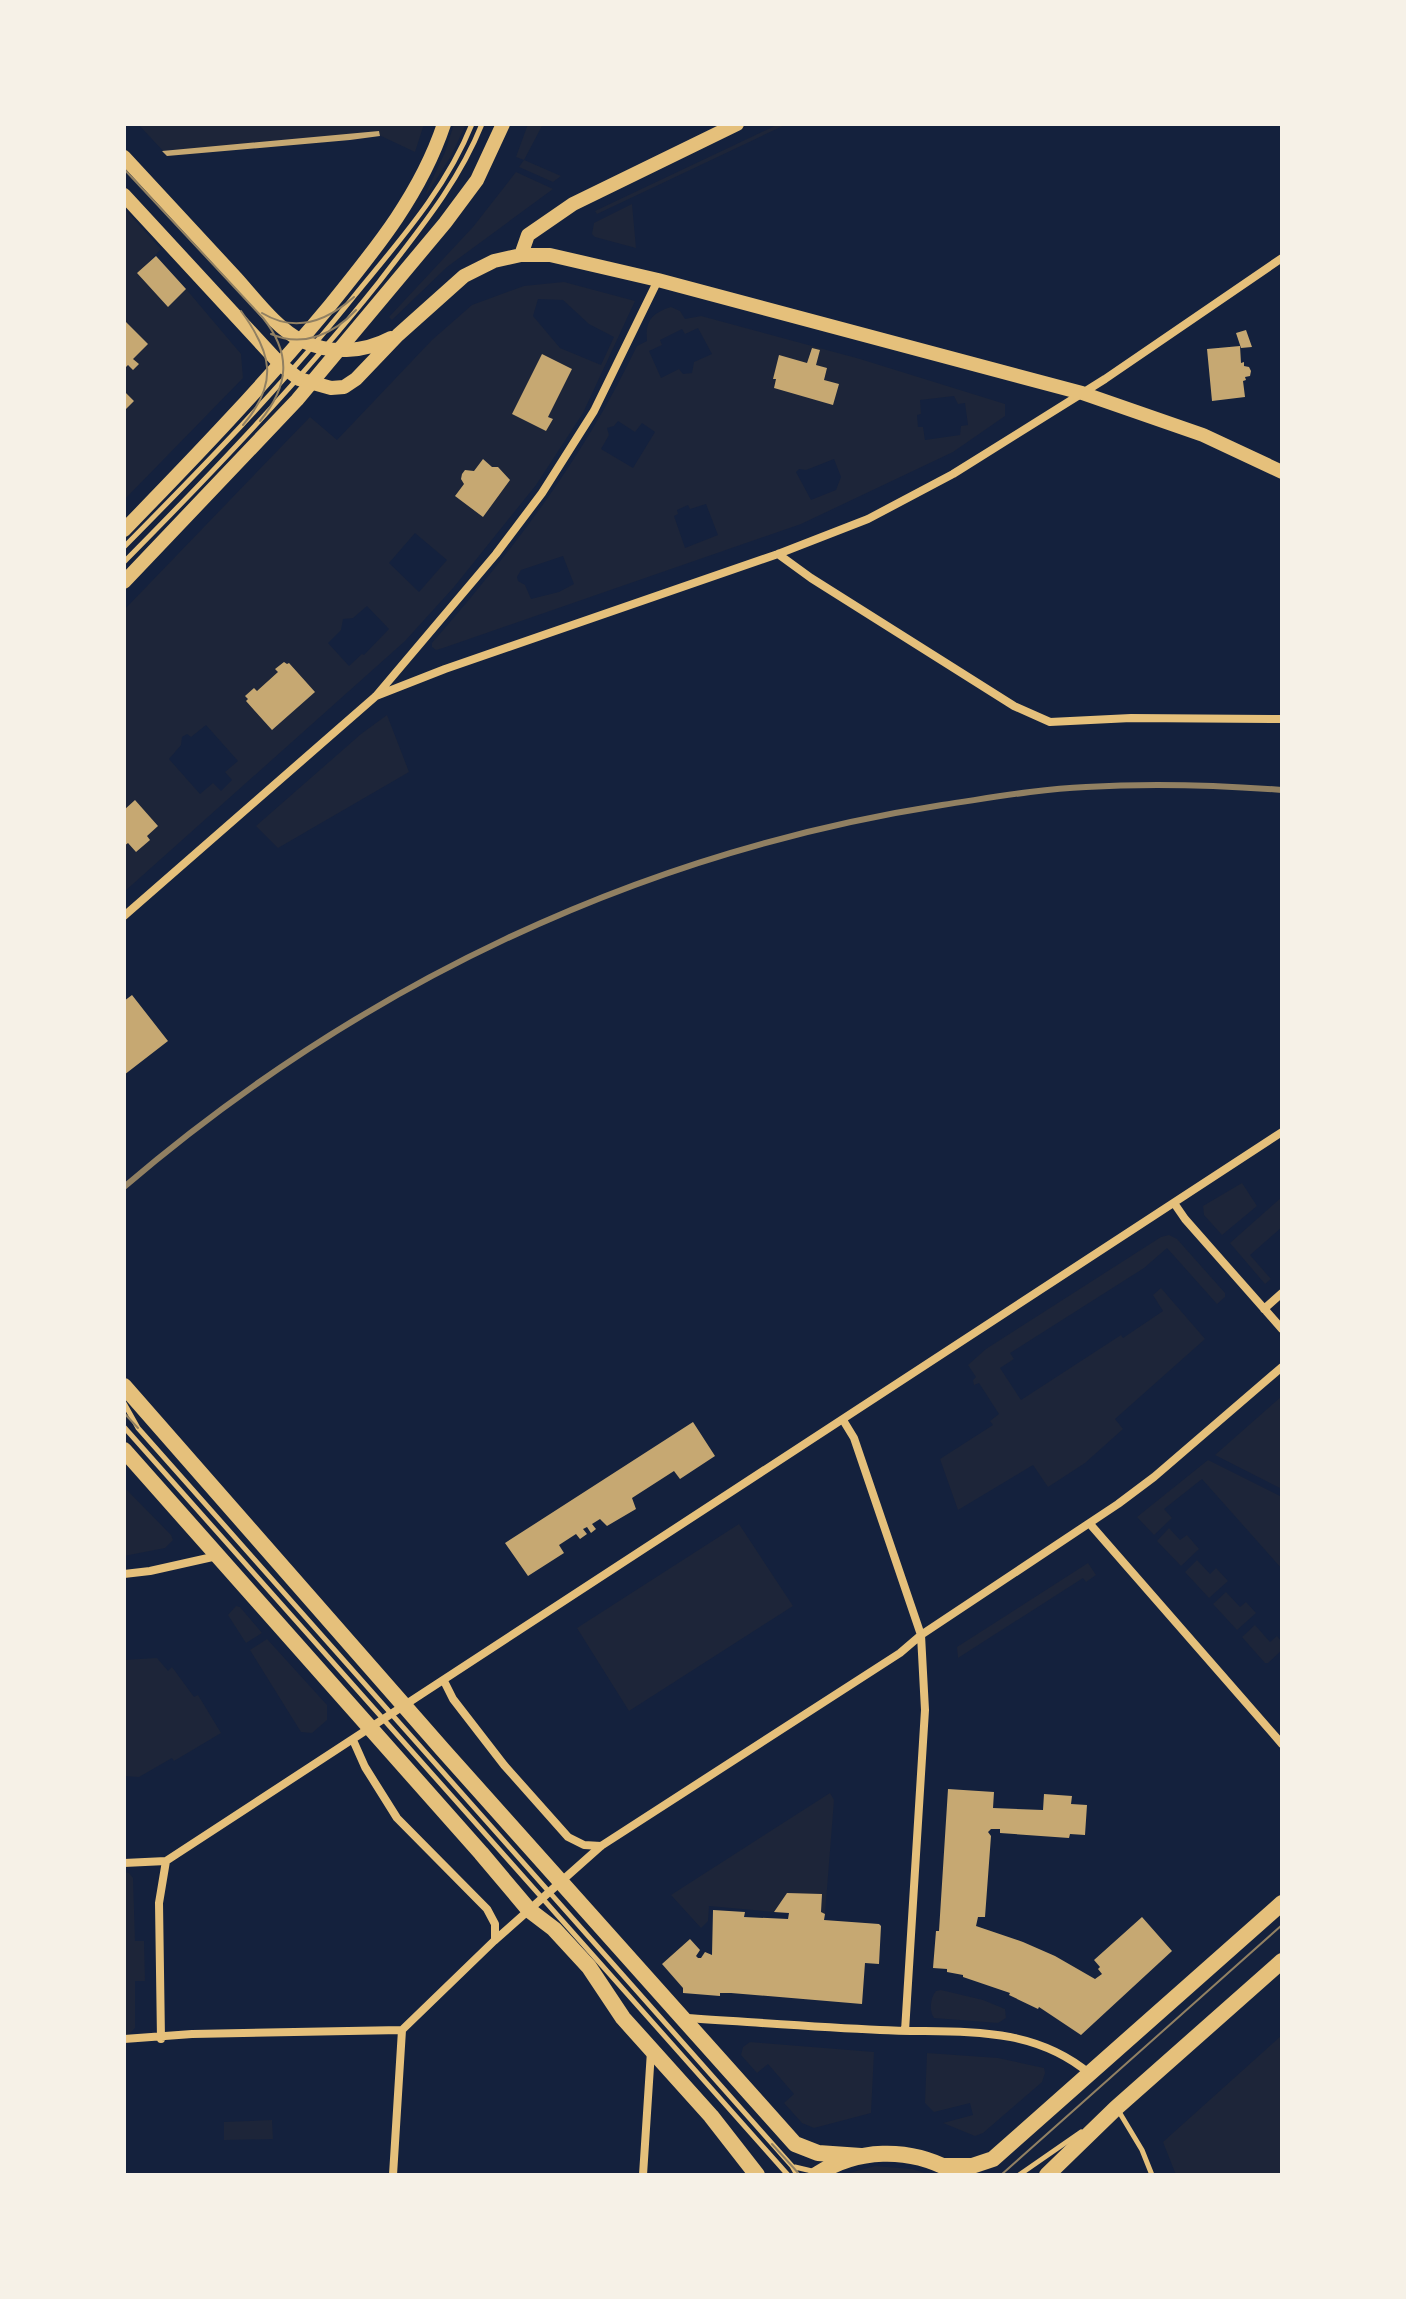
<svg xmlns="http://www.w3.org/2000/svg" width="1406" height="2299" font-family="'Exo 2',sans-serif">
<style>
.green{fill:#1d2539;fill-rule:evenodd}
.building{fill:#c6a872}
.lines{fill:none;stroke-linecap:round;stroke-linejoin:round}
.service{stroke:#e5c07b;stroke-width:5}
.minor{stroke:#e5c07b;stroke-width:8}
.tertiary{stroke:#e5c07b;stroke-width:14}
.secondary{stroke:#e5c07b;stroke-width:14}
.primary{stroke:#e5c07b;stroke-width:16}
.tram{stroke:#918062;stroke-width:2}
.rail{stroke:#918062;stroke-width:6}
</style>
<rect width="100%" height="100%" fill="#14213d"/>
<!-- green -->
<path class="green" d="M138 124H424L415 152 379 135 165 153Z
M454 124H466L451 156 427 194 426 193 445 152Z
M528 124H543L524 160 561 176 553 182 519 167 524 160 516 157Z
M779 124H787L597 214 595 211Z
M516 172 553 189 447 267 392 320 389 317 473 227Z
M632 204 636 248 595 237 592 234 594 223Z
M124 208 161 249 138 273 168 306 186 289 241 354 243 378 124 500V411L134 401 124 391V369L128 365 133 370 138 365 133 359 148 344 124 320Z
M564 282 635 301 583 413 536 485 454 587 405 641 124 892V845L128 843 136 852 149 840 135 800 124 810V610L310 417 337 440 432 340 472 305 524 286ZM538 299 563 300 589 324 614 337 601 365 560 348 533 316ZM542 354 572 370 548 417 552 419 546 431 512 414ZM415 533 447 560 419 592 389 563ZM367 606 389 629 364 655 362 654 349 666 328 643 341 630 343 619 353 618ZM206 725 238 761 225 772 232 780 221 791 213 783 200 794 169 759 181 745 182 737 187 734 191 737Z
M671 307 680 311 685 319 701 316 860 359 1005 404V416L953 452 801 524 443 648 436 650 432 647V643C516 546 581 462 637 346L647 341C645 321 652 313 671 307ZM698 328 712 354 694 362 692 373 683 374 679 369 661 378 649 351 662 345 660 340 682 329 685 334ZM811 348 820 350 816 365 827 369 824 380 832 404 774 388 779 356 807 363ZM954 396 958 404 965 403 968 425 961 426 960 435 925 440 923 427H918L917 415 921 414 920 400ZM618 421 635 432 642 423 655 432 633 468 601 449 609 435 607 428 614 426ZM834 459 841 477 836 490 811 500 796 472 799 469 806 470ZM706 504 718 535 685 548 674 516 678 514 677 510 688 505 690 509ZM563 556 574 584 559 592 531 599 525 585 518 581 517 577 521 570Z
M387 715 409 772 278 848 256 826 361 734Z
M1242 1183 1257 1206 1222 1235 1204 1215 1203 1206Z
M1282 1197V1227L1250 1255 1271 1279 1265 1284 1230 1243Z
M1169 1235 1177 1239 1225 1293V1297L1217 1304 1167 1248 1144 1268 1010 1353 1014 1359 1000 1368 1021 1400 1121 1335 1123 1338 1163 1311 1153 1295 1161 1288 1205 1339 1115 1419 1123 1429 1085 1463 1048 1487 1033 1465 958 1510 940 1459 993 1425 990 1421 999 1414 979 1383 974 1385 973 1380 976 1377 968 1365 986 1349 1161 1237Z
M1282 1396V1489L1215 1455Z
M1208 1460 1282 1497V1569L1202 1479 1164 1509 1172 1518 1154 1535 1137 1517Z
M124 1487 171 1535 173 1540 165 1548 124 1556Z
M739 1524 793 1606 629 1711 577 1628Z
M1169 1528 1180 1540 1187 1535 1199 1549 1181 1566 1157 1541Z
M1197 1560 1210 1574 1216 1568 1228 1581 1209 1598 1185 1572Z
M1088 1563 1096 1575 1086 1582 1083 1578 958 1658 957 1647Z
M1226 1592 1240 1607 1246 1602 1256 1613 1237 1630 1213 1604Z
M236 1606 240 1607 262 1633 246 1643 228 1615Z
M1255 1625 1270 1642 1277 1636 1282 1642V1650L1268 1663H1265L1242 1637Z
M267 1639 327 1705V1720L312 1733 301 1732 250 1650Z
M157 1658 168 1671 172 1667 194 1697 198 1695 221 1733 174 1761 172 1758 139 1777 124 1776V1660Z
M830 1793 834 1800 825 1914 821 1912V1894L774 1912 709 1906 708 1921 701 1928 671 1895Z
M124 1872 129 1873 133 1878 135 1941H144L145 1981H135V2028L129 2034H124Z
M941 1990 983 2000 1005 2009 1006 2018 998 2023 934 2018C929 2011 930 1998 936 1991Z
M1282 2035V2175H1176L1163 2142Z
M750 2042 874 2052 871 2113 814 2128 802 2123 784 2103 794 2094 768 2064 757 2073 741 2055 743 2047Z
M927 2053 998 2058 1044 2068 1045 2073 1042 2082 983 2133 975 2136 943 2123 973 2115 970 2103 934 2112 925 2103Z
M272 2120 273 2139 224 2140V2122Z
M875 2166 912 2169 931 2175H842Z"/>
<!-- building -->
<path class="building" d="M379 131 380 136 350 140 167 156 162 151Z
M156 256 186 289 168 307 137 273Z
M124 320 148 344 133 359 139 364 133 370 128 365 124 369Z
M1246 330 1252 347 1241 348 1236 333Z
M1240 346 1241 363 1244 362V366L1249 367 1251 371 1250 376 1245 377 1246 380 1243 381 1245 397 1212 401 1207 349Z
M812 348 820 350 816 365 827 368 824 380 839 384 833 405 774 388 776 379H773L779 355 807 363Z
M542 354 572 369 548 417 553 419 546 431 512 414Z
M124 391 134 401 124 411Z
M483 459 492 467H498L510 480 483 517 455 496 464 484 461 479 462 474 465 470 474 471Z
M284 662 287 664 289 663 315 692 272 730 246 701 248 699 245 696 254 688 257 691 278 672 275 669Z
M135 800 158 826 147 836 150 840 136 852 128 843 124 846V810Z
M132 995 168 1041 124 1075V1001Z
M693 1422 715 1456 680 1479 674 1471 632 1498 636 1509 607 1526 600 1519 592 1524 596 1529 591 1533 587 1527 583 1529 587 1534 580 1539 576 1534 559 1545 564 1553 528 1576 505 1543Z
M948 1789 994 1792 993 1808 1043 1810 1044 1794 1072 1796 1071 1804 1087 1805 1085 1835 1070 1834 1069 1838 1000 1833V1829H991L988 1832 991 1836 985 1917H978L976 1926 1023 1942 1055 1956 1095 1979 1102 1974 1098 1969 1100 1967 1094 1960 1142 1917 1172 1951 1081 2035 1039 2007 1038 2009 1009 1995 1010 1993 963 1977V1975L947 1972V1969L933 1968 936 1931H939Z
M787 1893 822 1894 821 1912 825 1914 824 1920 879 1924 881 1926 879 1964 865 1963 862 2004 731 1993H720V1996L683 1993V1988L662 1964 690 1939 700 1950 696 1956 698 1958H701L705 1952 712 1955 713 1910 745 1912 744 1917 788 1919 789 1913 774 1912Z"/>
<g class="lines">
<!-- service -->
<path class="service" d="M124 547C204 466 284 384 355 295 399 241 446 189 472 124
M124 562C213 472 300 381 379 282 418 231 458 184 482 124
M124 1403 138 1428 792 2166 797 2175
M124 1427 788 2175
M1118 2110 1142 2150 1152 2175
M795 2167 816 2172
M1019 2175 1081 2132"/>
<!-- minor -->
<path class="minor" d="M778 554 811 578 1014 706 1050 722 1131 718 1282 719
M376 696 445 669 778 554 868 519 953 474 1105 379 1282 258
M124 916 376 696 496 554 542 493 594 411 658 280
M1174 1203 1185 1219 1282 1329
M1264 1309 1282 1293
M843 1420 854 1438 921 1635 925 1710 905 2031
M1090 1524 1282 1744
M124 1574 150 1571 217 1556
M444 1681 453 1699 504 1765 568 1837 584 1845 601 1846
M353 1740 365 1767 397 1818 487 1909 495 1924V1940
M124 1863 166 1861 1282 1132
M686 2018C750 2022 815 2027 880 2030 955 2034 1028 2022 1090 2074
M124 2039 192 2034 402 2030 494 1941 601 1846 900 1653 921 1635 1118 1504 1154 1477 1282 1367
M161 2039 159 1903 166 1861
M393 2175 402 2030
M643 2175 651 2051"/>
<!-- tertiary -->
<path class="tertiary" d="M124 157C161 197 199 238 236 278 255 299 276 328 302 341 330 354 363 353 391 338
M124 195 280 364 299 379 331 388 344 387 356 379 398 335 464 276 494 261 521 255H550L658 280 1082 393 1203 435 1282 472
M521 255 528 235 573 204 737 124"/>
<!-- secondary -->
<path class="secondary" d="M124 530C194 458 263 386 327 309 374 251 420 196 444 124
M124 582 297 400 445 223 477 180 503 124"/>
<!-- primary -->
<path class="primary" d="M124 1386 443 1750 795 2144 818 2153 861 2156
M124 1450 481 1853 529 1910 554 1929 589 1967 623 2018 711 2116 757 2175
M944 2166H972L993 2159 1282 1903
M816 2175C857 2148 908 2147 951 2170
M1047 2175 1116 2108 1282 1961"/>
<!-- tram -->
<path class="tram" d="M124 169 263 318C292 354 289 386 260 421
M241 311C272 353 279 383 243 425
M262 313C295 333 327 321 354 297
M271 334C303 348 334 334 356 310
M124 1413 138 1428
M772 2144 800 2175
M1001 2175 1282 1925"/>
<!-- rail -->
<path class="rail" d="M124 1187C359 986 636 853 942 805 990 798 1038 789 1086 787 1151 783 1217 785 1282 790"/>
</g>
<!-- border -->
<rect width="1406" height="2299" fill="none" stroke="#f6f1e7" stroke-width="252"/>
</svg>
